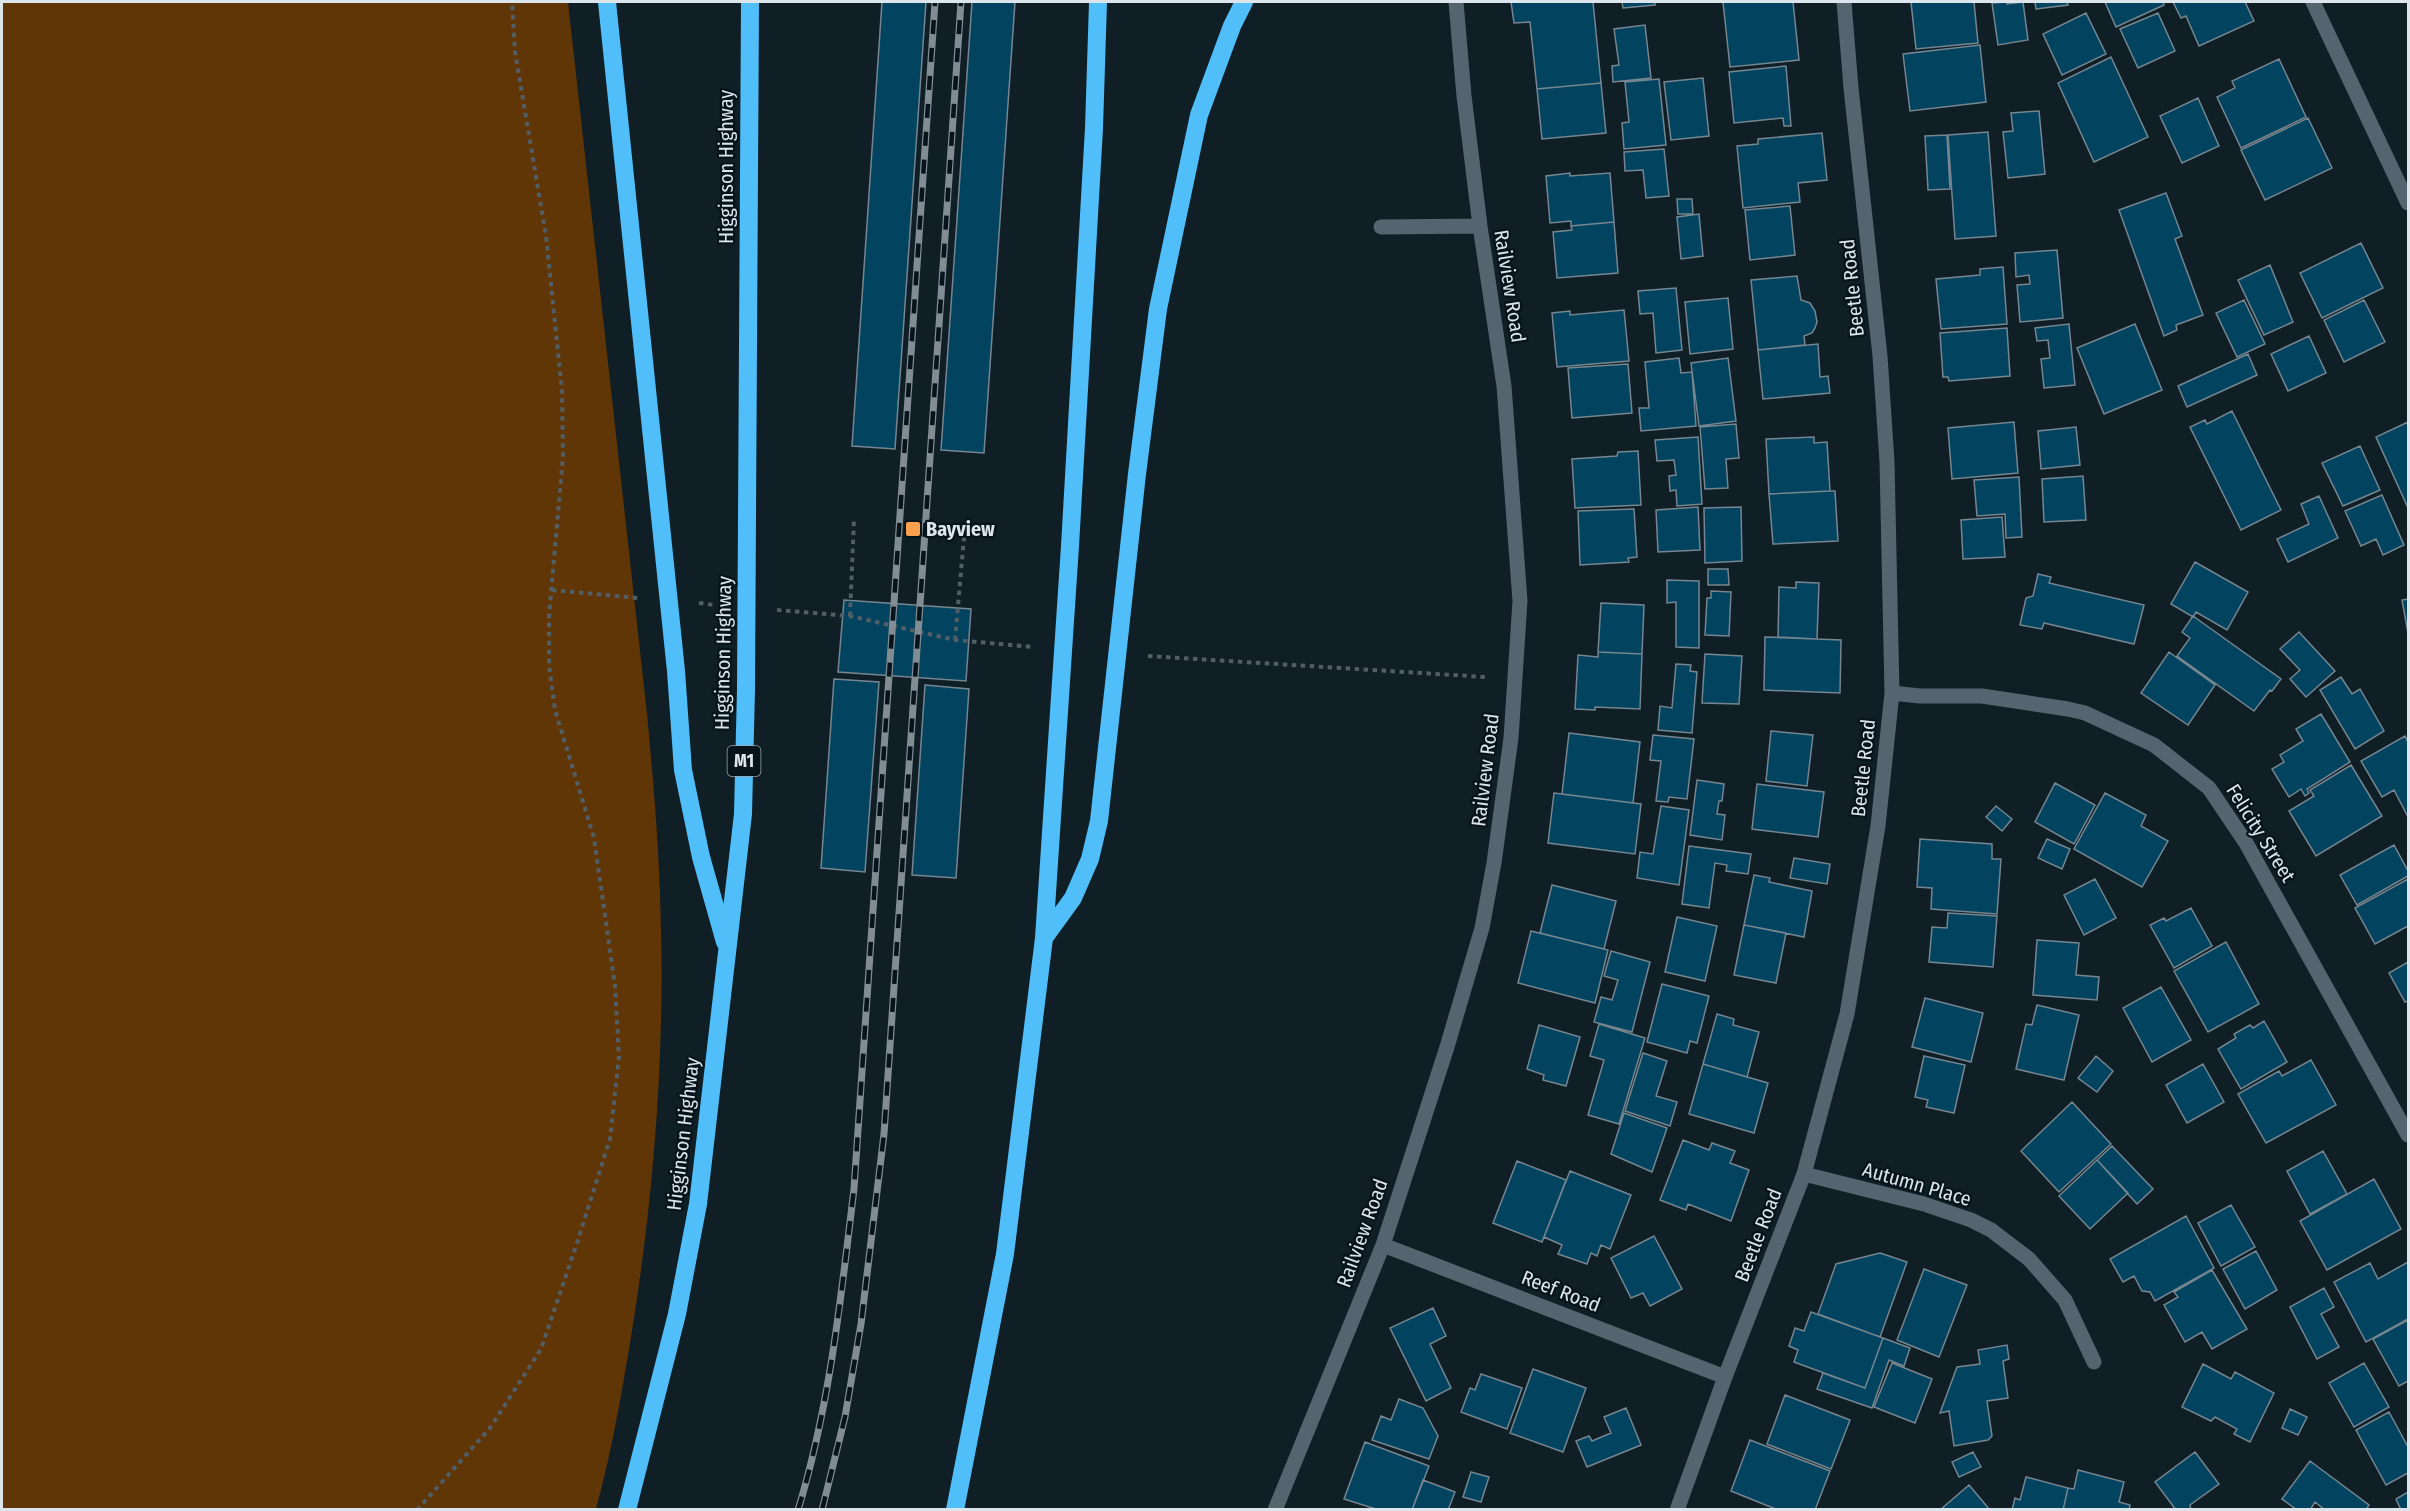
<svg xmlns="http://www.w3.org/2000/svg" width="2410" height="1511" font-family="'Fira Sans Condensed',sans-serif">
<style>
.green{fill:#603607}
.building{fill:#024360;stroke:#758690;stroke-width:1.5}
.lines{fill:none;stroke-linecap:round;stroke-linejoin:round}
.path{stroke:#515e65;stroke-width:4;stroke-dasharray:4.5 4.5;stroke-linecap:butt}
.minor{stroke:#55656f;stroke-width:15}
.highway{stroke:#4fbef9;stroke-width:18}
.rail-casing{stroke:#818c93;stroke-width:7}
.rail{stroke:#07141c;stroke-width:4.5;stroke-dasharray:14;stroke-linecap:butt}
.poi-dot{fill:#f8a04b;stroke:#07141c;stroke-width:2}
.labels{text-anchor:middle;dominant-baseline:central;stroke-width:4.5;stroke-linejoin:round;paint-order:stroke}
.shield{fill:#07141c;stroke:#9ca6ad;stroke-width:1.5}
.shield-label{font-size:18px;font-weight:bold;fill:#dce5eb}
.street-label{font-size:20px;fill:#dce5eb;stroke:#07141c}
.poi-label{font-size:20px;font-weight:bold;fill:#dce5eb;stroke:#07141c;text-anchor:start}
</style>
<rect width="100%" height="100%" fill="#101e26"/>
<!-- green -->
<path class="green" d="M2 2H568L647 714C654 787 660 859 661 932 664 1066 653 1200 632 1331 622 1391 612 1451 596 1509H2Z"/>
<!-- building -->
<path class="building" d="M882 2H926L895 449 852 446Z
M972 2H1015L984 453 941 450Z
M1511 2H1593L1601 83 1537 89 1530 22 1514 23Z
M1622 2H1655V5L1623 8Z
M1723 2H1793L1799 60 1730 67Z
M1911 2H1974L1978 43 1916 49Z
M2007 2V4L2023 2 2028 40 1998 45 1992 3Z
M2035 2H2067L2068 5 2036 9Z
M2105 2H2163L2164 5 2116 27Z
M2173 2H2245L2254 21 2199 46 2186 16 2181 18Z
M2086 13 2106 54 2062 75 2043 34Z
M2158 13 2175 51 2138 68 2120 29Z
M1645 25 1651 78 1613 82 1612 66 1619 65 1614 29Z
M1980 45 1986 102 1910 111 1903 54Z
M2111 57 2148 137 2094 162 2058 83Z
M2279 59 2306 117 2241 148 2217 97 2235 88 2232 81Z
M1786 66 1791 126H1784L1783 118 1734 123 1729 72Z
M1703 78 1709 136 1671 140 1664 82Z
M1659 79 1666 145 1624 149 1622 123 1629 122 1625 82Z
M1601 83 1606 133 1542 139 1537 89Z
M2198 98 2219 146 2182 163 2160 116Z
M2039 111 2045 174 2008 178 2003 132 2013 131 2011 113Z
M2308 118 2332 168 2265 200 2241 150Z
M1988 132 1996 236 1955 239 1948 135Z
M1822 133 1827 180 1798 183 1800 202 1743 208 1737 146 1758 144V139Z
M1947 135 1950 189 1928 190 1925 136Z
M1664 149 1669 196 1646 198 1643 170 1625 171 1624 152Z
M1570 173V176L1610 173 1614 222 1571 226V221L1550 223 1546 176Z
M2166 193 2182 236 2175 239 2203 315 2176 325 2177 330 2164 336 2119 210Z
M1677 199H1692L1693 214H1678Z
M1790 206 1795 255 1750 260 1745 210Z
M1699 214 1703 256 1681 259 1677 217Z
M1614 222 1618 273 1557 278 1553 232 1572 230 1571 226Z
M2361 243 2383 288 2322 318 2300 273Z
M2057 250 2063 318 2020 322 2017 285 2030 284 2029 275 2016 277 2015 253Z
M2270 265 2293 322 2264 335 2238 280Z
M2003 267 2007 324 1941 329 1936 279 1980 275V269Z
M1797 276 1801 300 1810 303 1815 311 1817 322 1815 328 1812 333 1804 336 1805 345 1758 350 1751 280Z
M1676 288 1682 350 1656 353 1653 313 1640 314 1638 291Z
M1728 298 1733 349 1690 354 1685 302Z
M2244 300 2265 344 2237 357 2216 313Z
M2364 300 2385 342 2344 362 2324 320Z
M1624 310 1629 361 1557 367 1552 313 1570 311V315Z
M2069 324 2075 385 2044 388 2041 359 2050 358 2048 340 2037 341 2035 328Z
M2135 324 2162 390 2104 414 2077 348Z
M2007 328 2010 376 1949 381 1948 377H1943L1940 333Z
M2309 336 2326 373 2288 391 2271 354Z
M1818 344 1820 377 1828 376 1830 393 1763 399 1758 350Z
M2248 354 2257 375 2187 407 2178 386Z
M1679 358 1681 373 1692 372 1696 426 1641 431 1639 408H1649L1645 362Z
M1728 358 1736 421 1699 426 1691 363Z
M1628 364 1632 413 1572 418 1568 368Z
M2232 411 2281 510 2241 530 2190 427 2205 420 2207 424Z
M2014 422 2018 473 1952 479 1948 428Z
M2408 422V508L2376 437Z
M1736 424 1739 458 1726 459 1728 488 1705 489 1700 427Z
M2076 427 2080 465 2041 469 2038 431Z
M1698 437 1702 504 1677 506 1676 490 1670 491 1669 476 1676 475 1674 460 1657 461 1655 440Z
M1814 437V443L1827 442 1830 491 1769 494 1766 439Z
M2360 446 2380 490 2343 506 2322 463Z
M1638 451 1641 505 1575 508 1572 459 1617 456 1618 452Z
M2083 476 2086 520 2044 522 2042 479Z
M2019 477 2022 537 2006 538 2005 514 1977 516 1974 480Z
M1830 491H1835L1838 541 1773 544 1769 494Z
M2382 495 2404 545 2383 555 2376 539 2361 546 2345 511Z
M2319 496 2338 538 2288 562 2277 539 2309 524 2301 504Z
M1698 507 1700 550 1658 552 1656 510Z
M1741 507 1742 561 1705 563 1704 508Z
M1634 509 1637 557 1628 558 1629 562 1580 565 1578 511Z
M2002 517 2005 557 1963 559 1961 520Z
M2195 562 2248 592 2227 630 2196 612 2193 617 2171 604Z
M1708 569H1728L1729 585H1708Z
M2038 574 2051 577 2049 583 2144 605 2134 644 2044 623 2042 629 2020 625 2026 598 2033 596Z
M1667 580 1699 581V648L1676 647V602L1667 603Z
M1796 582 1819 583 1817 639 1778 637 1779 587 1796 588Z
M1711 591 1731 592 1729 636 1705 635 1707 598H1711Z
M2408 599V633L2402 600Z
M844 600 971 609 966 681 838 672Z
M1601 603 1644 605 1642 654 1598 652Z
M2193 616 2281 679 2272 691 2270 690 2254 711 2177 656 2190 638 2182 632Z
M2299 632 2335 671 2306 697 2290 679 2300 670 2280 649Z
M1765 637 1841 640 1840 693 1764 690Z
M1598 652 1642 654 1640 709 1595 707V710L1575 709 1578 655 1598 657Z
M2169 652 2215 685 2188 725 2141 693Z
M1705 654 1742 656 1739 704 1702 703Z
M1676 664 1691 665 1690 671 1697 672 1692 733 1658 730 1660 706 1672 708Z
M2341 677 2352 694 2360 689 2384 731 2355 749 2320 690Z
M834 679 879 682 865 872 821 868Z
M925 685 969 689 956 878 912 875Z
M2321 714 2350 762 2307 789 2309 793 2305 796 2301 789 2289 797 2272 769 2284 762 2280 755 2303 741 2296 729Z
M1771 731 1813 735 1807 786 1766 781Z
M1569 733 1640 742 1633 803 1562 794Z
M1653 735 1694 739 1687 799 1669 797 1668 802 1656 801 1661 761 1650 760Z
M2405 736 2408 742V817L2394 790 2382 797 2361 761Z
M2351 765 2382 816 2316 856 2289 811 2314 796 2310 790Z
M1697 780 1724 784 1722 801H1719L1717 814 1725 815 1722 840 1690 835Z
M2055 783 2095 805 2074 844 2035 822Z
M1757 784 1824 792 1818 837 1752 829Z
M1554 793 1641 804 1635 854 1548 843Z
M2105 793 2146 815 2141 826 2168 841 2142 887 2074 849Z
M1661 806 1689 810 1679 885 1637 878 1640 852 1653 854Z
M1996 806 2012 819 2002 831 1986 817Z
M1920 839 1992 844V859H2001L1997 914 1931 909 1932 888 1917 887Z
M2047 839 2070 849 2062 869 2038 858Z
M2394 845 2408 871V876L2357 905 2340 875Z
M1689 846 1751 854 1748 874 1726 871 1727 865 1715 863 1709 908 1682 904Z
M1794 858 1830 864 1827 884 1790 878Z
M1754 875 1770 878 1769 882 1812 891 1804 937 1744 925Z
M2095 879 2116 918 2084 935 2064 895Z
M2408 879V926L2375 944 2355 908Z
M1552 885 1616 901 1604 949 1540 933Z
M2191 908 2212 946 2174 968 2150 925 2164 918 2166 921Z
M1948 913 1997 916 1993 967 1929 962 1932 927 1947 928Z
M1677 917 1717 926 1705 981 1665 972Z
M1744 925 1786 933 1776 983 1734 975Z
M1531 931 1608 950 1595 1003 1518 983Z
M2037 940 2079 943 2076 975 2099 977 2097 1000 2033 995Z
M2226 942 2259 1004 2208 1032 2174 971Z
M1611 951 1650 962 1632 1032 1594 1022 1601 997 1612 1000 1618 980 1604 976Z
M2408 962V1001L2405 1002 2389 973Z
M1662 984 1709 996 1697 1043 1690 1041 1687 1053 1647 1042Z
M2161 987 2191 1040 2152 1062 2123 1008Z
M1925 998 1983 1013 1971 1062 1912 1047Z
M2037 1005 2079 1015 2064 1080 2016 1069 2026 1024 2032 1025Z
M1717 1014 1734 1019 1733 1025 1759 1032 1747 1077 1703 1064Z
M2264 1021 2287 1062 2241 1089 2218 1049 2236 1038 2234 1034 2250 1025 2253 1028Z
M1599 1024 1645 1038 1619 1124 1588 1115 1604 1060 1590 1056Z
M1539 1025 1580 1037 1566 1086 1543 1080 1544 1075 1527 1069Z
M1643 1053 1667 1061 1656 1096 1677 1102 1670 1126 1625 1111Z
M1924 1056 1965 1065 1954 1113 1926 1107 1928 1100 1915 1097Z
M2096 1056 2113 1071 2097 1092 2078 1078Z
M2311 1060 2336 1105 2266 1143 2238 1094 2279 1071 2282 1076Z
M1703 1064 1768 1083 1754 1133 1689 1114Z
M2203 1064 2224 1102 2187 1123 2166 1085Z
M2072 1102 2111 1144 2059 1192 2021 1151Z
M1624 1113 1667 1128 1652 1172 1611 1154Z
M1683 1140 1709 1150 1712 1143 1735 1151 1730 1163 1749 1170 1731 1221 1688 1204 1686 1210 1660 1200Z
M2112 1146 2153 1189 2137 1204 2097 1160Z
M2323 1151 2347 1194 2310 1214 2287 1171Z
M2097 1160 2128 1193 2090 1229 2059 1196Z
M1517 1161 1566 1180 1542 1242 1493 1223Z
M1570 1171 1631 1195 1610 1249 1601 1245 1597 1256 1591 1253 1587 1264 1558 1254 1562 1245 1544 1237Z
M2374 1179 2401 1229 2327 1270 2300 1221Z
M2231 1205 2255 1247 2221 1266 2198 1223Z
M2186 1216 2214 1268 2155 1301 2150 1292 2142 1291 2134 1276 2123 1282 2110 1259Z
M1654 1236 1682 1289 1650 1306 1643 1293 1631 1298 1611 1258Z
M2256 1251 2277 1290 2245 1309 2223 1269Z
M1880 1253 1907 1262 1880 1337 1818 1314 1836 1264Z
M2408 1262V1319L2366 1342 2334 1282 2370 1263 2378 1279Z
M1924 1269 1967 1285 1939 1357 1897 1340Z
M2212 1270 2247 1329 2212 1349 2202 1332 2185 1342 2164 1305 2178 1297 2174 1292Z
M2324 1288 2334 1307 2321 1314 2339 1347 2317 1359 2290 1307Z
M1433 1308 1446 1336 1430 1344 1451 1388 1426 1401 1390 1328Z
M1811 1312 1883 1338 1865 1388 1794 1362 1798 1350 1789 1346 1795 1328 1804 1331Z
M2408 1320V1381L2399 1386 2373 1339Z
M1883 1338 1910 1348 1904 1366 1889 1360 1872 1408 1817 1389 1823 1373 1865 1388Z
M2007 1345 2009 1359 2003 1361 2008 1398 1987 1401 1992 1436 1988 1440 1954 1446 1949 1411 1940 1413 1957 1367 1980 1364 1978 1350Z
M1892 1363 1932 1379 1915 1423 1874 1407Z
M2364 1363 2389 1407 2354 1427 2329 1383Z
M2203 1364 2231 1379 2235 1372 2274 1393 2250 1442 2234 1434 2237 1429 2215 1417 2211 1421 2182 1407Z
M1533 1369 1586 1388 1563 1452 1510 1433Z
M1481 1374 1522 1388 1507 1429 1461 1412 1470 1388 1475 1390Z
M1785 1395 1850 1420 1831 1469 1767 1444Z
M1399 1399 1423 1408 1438 1436 1429 1459 1372 1440 1381 1416 1391 1420Z
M1626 1408 1641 1445 1587 1467 1576 1441 1589 1436 1592 1441 1611 1433 1604 1417Z
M2290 1409 2307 1417 2298 1435 2282 1428Z
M2389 1412 2408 1447V1473L2386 1485 2356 1430Z
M1750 1440 1830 1471 1815 1510H1778L1731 1491Z
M1365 1442 1429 1466 1412 1510H1379L1344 1499Z
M1973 1452 1981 1467 1959 1477 1952 1462Z
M2195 1452 2219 1484 2190 1505 2191 1510H2176L2155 1482Z
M2310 1461 2369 1505 2366 1510H2325L2315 1502 2310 1510H2297L2282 1499Z
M2078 1470 2124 1482 2119 1502 2130 1505 2129 1510H2063L2068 1488 2074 1489Z
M1471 1472 1489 1477 1481 1502 1463 1497Z
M2026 1477 2068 1488 2063 1510H2012L2015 1498 2020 1500Z
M1423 1480 1455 1492 1448 1510H1412Z
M1969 1485 1990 1510H1940Z
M2408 1492V1510H2401L2396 1499Z"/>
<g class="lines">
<!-- path -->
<path class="path" d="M552 590 638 598
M699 603 715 605
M777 610 850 616 955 640 1033 647
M850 616 854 519
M955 640 965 526
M1148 656 1485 677
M417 1510 490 1428 541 1349 577 1243 610 1139 619 1057 615 986 594 838 555 710 549 665V616L563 457 562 391 546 236 515 52 512 2"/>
<!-- minor -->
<path class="minor" d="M2313 2 2408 203
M1381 227 1480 226
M1892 693 1920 696H1982L2068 709 2085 713 2154 745 2209 788 2246 843 2408 1135
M1804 1174 1924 1204 1971 1220 1991 1230 2029 1259 2065 1300 2094 1362
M1383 1245 1725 1377
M1275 1510 1383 1245 1447 1047 1482 928 1494 863 1511 738 1520 601 1504 386 1480 226 1464 96 1456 2
M1677 1510 1725 1377 1804 1174 1847 1014 1878 826 1892 693 1887 462 1880 356 1851 88 1844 2"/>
<!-- highway -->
<path class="highway" d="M607 2 676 671 683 770 701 857 725 942
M1044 938 1073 898 1090 859 1099 821 1137 474 1158 309 1199 115 1232 26 1244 2
M627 1510 677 1314 698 1204 743 814 746 689 750 2
M955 1510 1005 1254 1044 938 1070 546 1094 128 1098 2"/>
<!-- rail casing -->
<g class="rail-casing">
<path id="rail" d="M798 1510C830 1406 841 1296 854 1189L935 2
M822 1510 845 1417 861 1324 884 1134 961 2"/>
</g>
<!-- rail -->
<use href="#rail" class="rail"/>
</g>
<!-- markers -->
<rect class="poi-dot" x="905" y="521" width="16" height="16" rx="3"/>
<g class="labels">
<!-- shield labels -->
<rect class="shield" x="727.5" y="746" width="33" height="30" rx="4.5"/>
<g class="shield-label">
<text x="744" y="761">M1</text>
</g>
<!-- street labels -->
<g class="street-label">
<text transform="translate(726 167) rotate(-90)">Higginson Highway</text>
<text transform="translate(1510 286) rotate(81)">Railview Road</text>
<text transform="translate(1852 288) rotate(-96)">Beetle Road</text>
<text transform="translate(723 653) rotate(-89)">Higginson Highway</text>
<text transform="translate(1863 768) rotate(-84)">Beetle Road</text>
<text transform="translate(1485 770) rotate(-83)">Railview Road</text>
<text transform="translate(2261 833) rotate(58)">Felicity Street</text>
<text transform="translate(683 1134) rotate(-83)">Higginson Highway</text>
<text transform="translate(1917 1184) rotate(16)">Autumn Place</text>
<text transform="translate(1362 1233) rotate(-70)">Railview Road</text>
<text transform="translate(1758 1235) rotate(-69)">Beetle Road</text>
<text transform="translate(1561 1291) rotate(21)">Reef Road</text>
</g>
<!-- poi labels -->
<g class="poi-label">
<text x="926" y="529">Bayview</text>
</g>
</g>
<!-- border -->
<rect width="2410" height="1511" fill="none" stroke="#dce5eb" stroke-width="6"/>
</svg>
